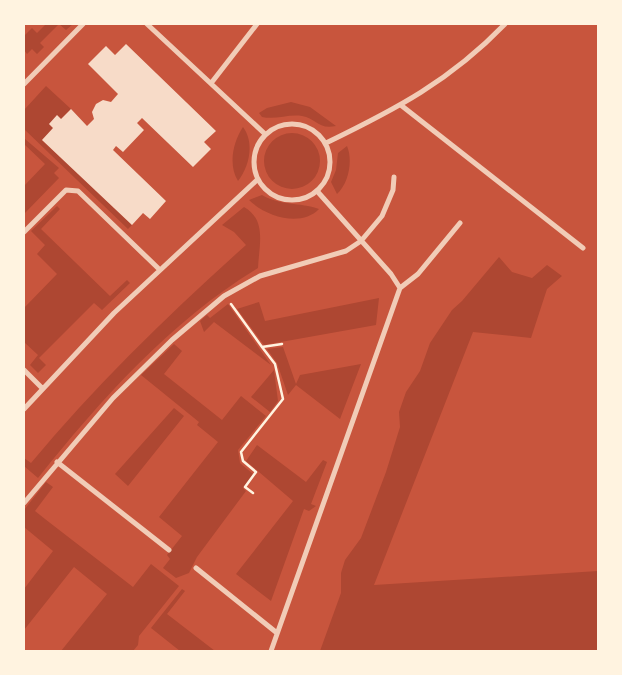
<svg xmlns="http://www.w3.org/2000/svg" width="622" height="675" font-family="'PT Sans',sans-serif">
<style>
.green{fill:#ae4732}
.building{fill:#f7dbc8}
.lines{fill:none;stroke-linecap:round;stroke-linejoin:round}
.path{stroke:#fff3e0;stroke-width:2.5}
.minor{stroke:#f1ccb7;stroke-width:5}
</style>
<rect width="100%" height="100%" fill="#c8553d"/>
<!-- green -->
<path class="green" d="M46 24H73L66 30 59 24 40 43 44 47 37 54 32 49 27 54 24 50V36L32 28 37 33Z
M46 86 71 109 61 119 57 116 49 124 53 128 42 140 132 225 128 229 24 129V110Z
M291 102 310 107 336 126C318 130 316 118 302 116 288 114 276 120 262 117L259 113 267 108Z
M243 127C255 143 249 167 238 181 228 165 233 142 243 127Z
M264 161a28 28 0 1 1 56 0a28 28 0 1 1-56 0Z
M25 139 59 168 54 173 59 178 24 214V186L45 164 24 144Z
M347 146C353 160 349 183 337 194L331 182 336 170 338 153Z
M262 195C281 206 299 202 319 209 301 228 265 216 249 200Z
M57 206 60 209 41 229 110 296 127 280 130 283 102 310 94 303 39 358 46 365 38 373 30 365 38 355 24 342V308L57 274 37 254 45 245 31 231Z
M244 207C267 220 259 245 258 268 172 320 101 399 38 478L24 466V458L31 463C96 385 170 313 246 245L234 232 222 225Z
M499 257 512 272 532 278 547 265 562 276 547 289 531 338 473 332 374 585 598 571V651H320L341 593V573L345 560 361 538 386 472 400 427 399 412 406 392 420 371 430 343 452 310 462 301Z
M379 298 376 325 264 345 237 309 259 302 265 321Z
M228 304 271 365 214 322 204 332 200 321 207 315 210 318Z
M174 344 182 351 164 374 222 420 241 396 266 416 238 450 240 463 253 474 243 488 246 491 197 557 189 573 176 578 163 568 170 559 167 555 182 536 159 517 218 442 197 425 199 422 141 375Z
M283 347 296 384 300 375 361 364 340 419 296 385 288 395 277 363 267 349Z
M274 370 278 401 270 412 251 397Z
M174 408 184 416 128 486 115 474Z
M257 445 306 482 323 460 327 462 311 504 316 506 309 511 304 509 271 601 236 574 293 501 246 461Z
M46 482 53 487 35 511 45 519 133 587 151 564 179 586 139 636 138 645 133 651H61L107 594 74 567 24 630V589L53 551 24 527V510Z
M182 589 185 591 167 614 215 651H180L151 628Z"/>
<!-- building -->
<path class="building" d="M126 44 216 131 204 142 211 149 193 167 142 118 137 123 144 130 123 152 116 146 113 150 166 201 150 219 143 213 132 225 42 140 53 128 49 124 57 115 61 119 71 109 87 126 94 119 92 112 96 104 103 100 111 102 118 94 88 64 106 46 115 55Z"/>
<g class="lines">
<!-- path -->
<path class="path" d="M231 304 262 347
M253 493 245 487 256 472 243 461 241 452 283 399 275 364 262 347 282 344"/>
<!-- minor -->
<path class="minor" d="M147 24 265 134
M212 82 257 24
M24 84 83 24
M402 106 583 248
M254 162a38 38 0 1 1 76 0a38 38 0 1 1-76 0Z
M326 143C396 109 450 81 505 24
M24 232 66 190 78 191 160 270
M400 288 418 274 460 223
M24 370 42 388
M24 409 114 313 258 179
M57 462 169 550
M24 503 113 398 172 340 224 296 260 276 346 251 361 241 382 216 393 190 394 177
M196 568 277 633
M271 651 400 288 391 274 317 191"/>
</g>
<!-- border -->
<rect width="622" height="675" fill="none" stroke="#fff3e0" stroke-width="50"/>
</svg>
